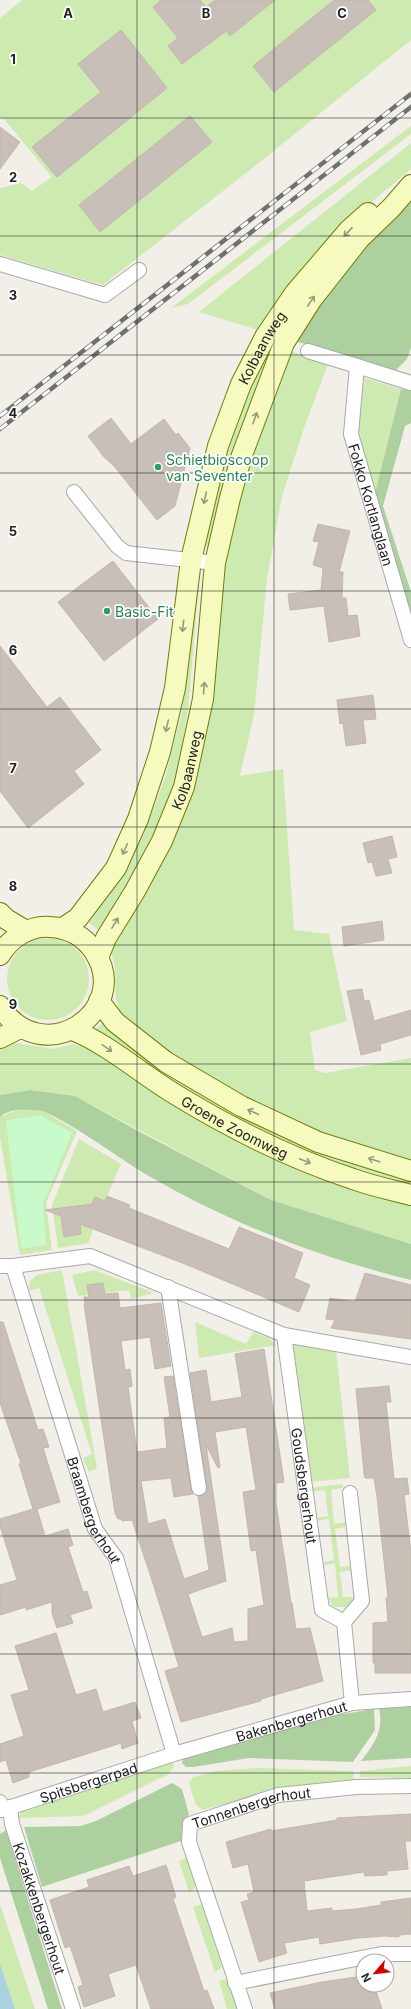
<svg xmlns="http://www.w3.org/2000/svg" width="411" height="2009" font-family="Inter,sans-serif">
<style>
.grass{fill:#cdebb0}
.forest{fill:#add19e}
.park{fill:#c8facc}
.water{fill:#aad3df}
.building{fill:#c7bfb8;stroke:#c4b6ab;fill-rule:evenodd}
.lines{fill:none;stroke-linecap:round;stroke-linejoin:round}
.street-casing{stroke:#a9a9a9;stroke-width:16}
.secondary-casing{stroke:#707d05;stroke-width:22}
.street{stroke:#fff;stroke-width:14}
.secondary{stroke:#f7fabf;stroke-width:20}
.rail-casing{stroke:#707070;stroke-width:4.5}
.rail{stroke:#fff;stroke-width:3;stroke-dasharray:9;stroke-linecap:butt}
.oneway{stroke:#979978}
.grid{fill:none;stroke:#222;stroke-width:1;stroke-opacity:0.55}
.leisure-dot{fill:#2e9e5b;stroke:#fff;stroke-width:1.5}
.labels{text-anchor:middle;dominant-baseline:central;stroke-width:3.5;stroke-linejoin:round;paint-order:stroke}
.street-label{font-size:14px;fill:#222;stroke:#fff}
.leisure-label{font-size:14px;fill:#27864d;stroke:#fff;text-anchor:start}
.grid-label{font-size:13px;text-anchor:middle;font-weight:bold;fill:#222;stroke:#fff;stroke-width:3.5;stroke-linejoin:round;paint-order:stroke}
</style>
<rect width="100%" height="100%" fill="#f2efe9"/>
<!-- grass -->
<path class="grass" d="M22 0H411V40L255 166 103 285 0 255V188L21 183 32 191 52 177 3 118 0 120V18Z
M411 126V134L188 304 171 308Z
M411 143V169L349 221 262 331 199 312Z
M269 344 278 347 209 547H204L229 437Z
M290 351 328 364 304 428 282 496 267 579 254 715 240 776 283 769 294 930 329 934 347 1021 310 1032 315 1070 325 1073 411 1058V1161L290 1122 203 1077 124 1021 116 1000 115 968 111 951 116 932 174 825 224 552 243 474Z
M364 378 401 389 374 497 358 435Z
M197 575 199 584 188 709 177 781 156 838 100 931 89 923 118 879 143 836 165 778 182 711 195 579Z
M7 979a41 41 0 1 1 82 0a41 41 0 1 1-82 0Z
M103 1022 175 1074 411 1178V1188L310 1157 222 1116 95 1030Z
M16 1043 53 1049 73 1044 94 1050 120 1066 411 1201V1244L271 1200 75 1096 30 1090 0 1095V1049Z
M27 1109 43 1111 77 1131 46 1203 52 1250 20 1255 0 1138V1117L14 1111Z
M79 1139 121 1164 93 1228 89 1243 58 1248 52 1205Z
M62 1270 97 1468 89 1472 83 1458 92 1454 39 1288 28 1291 30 1281 37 1275Z
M95 1270 154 1293 131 1299 129 1290 78 1296 72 1275Z
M195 1322 246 1344 253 1332 270 1339 276 1345 199 1358Z
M298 1343 336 1350 350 1478 310 1482 292 1346Z
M343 1484V1488L331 1490 334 1524 346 1522 345 1527 335 1529 340 1567 352 1565 351 1570 340 1572 343 1597H355L353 1604 346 1607H333L328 1598 338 1597 335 1563 321 1566V1563L334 1560 329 1519 315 1521V1518L328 1516 325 1490 310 1492 309 1488Z
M173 1762 174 1766 169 1774 83 1816 19 1818 21 1809Z
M411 1766V1778L360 1777V1771Z
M257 1768 354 1771 353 1779C301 1786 252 1796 202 1810L196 1805 189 1784 193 1777 216 1771Z
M187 1857 196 1885 193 1890 189 1892 179 1861Z
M0 1904 35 2009H15L0 1963Z
M203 1904 222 1968 215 1972 193 1907Z
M226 1979 229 1981 238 2009H227L219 1981Z"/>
<!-- forest -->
<path class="forest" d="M411 197V348L407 359 395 371 295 341 364 240Z
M401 389 411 391V423L405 426 383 506 411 592V621L374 497Z
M30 1090 75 1096 140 1132 271 1200 411 1244V1280C317 1257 230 1223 147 1175 112 1154 80 1128 43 1111 30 1110 10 1107 0 1117V1095Z
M411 1707V1758L361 1761C374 1744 384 1731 379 1708Z
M374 1709 375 1730 353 1762 249 1758 193 1767H186L182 1763 183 1759 314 1719Z
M172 1783 182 1789 189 1814 182 1829 181 1841 42 1887 24 1827 80 1826 96 1821Z
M6 1830 62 2009H48L0 1858V1834Z"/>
<!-- park -->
<path class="park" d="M40 1115 72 1133 43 1204 46 1245 21 1249 6 1120Z"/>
<!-- water -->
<path class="water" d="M0 1963 15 2009H0Z"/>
<!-- building -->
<path class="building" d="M161 0H200L206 7 215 0H275L230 36 226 31 182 64 168 46 178 38 153 7Z
M334 0H368L376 10 274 92 253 66Z
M121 30 167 88 57 177 32 147 101 92 78 64Z
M190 116 212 142 100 232 79 205Z
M0 127 20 142 0 169Z
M111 418 131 444 164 419 176 435 178 433 190 448 175 506 157 520 114 466 104 457 88 436Z
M318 524 350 531 339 572H343L342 598H346L348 616 357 615 360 636 329 642 324 606 290 610 288 594 321 590 323 568 313 565 319 542 313 541Z
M113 561 158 619 104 661 58 602Z
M0 646 47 707 60 697 101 750 74 771 84 784 28 828 0 791Z
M373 695 376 719 363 720 366 743 346 746 343 723 340 724 337 700Z
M392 836 397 857 388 859 392 873 376 876 372 862 368 863 363 843Z
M382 921 384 940 344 946 342 927Z
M362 989 364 1001 369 1000 374 1021 411 1010V1035L380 1044 381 1050 361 1055 347 991Z
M107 1196 130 1205 129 1208 229 1249 239 1227 303 1253 294 1278 310 1285 299 1312 185 1264 80 1224 81 1234 64 1237 61 1216 45 1210 92 1204 95 1197 105 1201Z
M365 1273 411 1285V1339L331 1328 335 1320 326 1319 330 1298 355 1302Z
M103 1283 105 1294 118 1293 120 1308 161 1303 171 1366 155 1369 150 1337 121 1341 125 1370 130 1369 132 1386 128 1387 137 1452 167 1448 164 1418 170 1417 164 1377 173 1376 191 1489 193 1494 174 1497 171 1478 141 1481 148 1524 165 1519 184 1579 209 1570 198 1496 205 1494 207 1487 190 1373 206 1370 211 1402 242 1397 235 1354 264 1349 284 1482 276 1483V1503L291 1603H292L296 1629 310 1628 323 1681 261 1699V1701L181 1722 165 1671 179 1667 152 1580 132 1520 122 1521V1519H118L115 1513 84 1304H85L84 1297H89L87 1285ZM246 1427 256 1490 243 1492 251 1551 256 1550 264 1605 248 1609V1641L234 1642 232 1628 202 1637 188 1594 226 1581 206 1445 218 1468 220 1467 215 1432Z
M0 1322H3L38 1430 43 1429 49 1447 43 1448 60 1502 37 1509 45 1536 68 1529 73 1545 68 1547 83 1592 87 1591 92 1608 70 1615 73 1623 57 1628 52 1613V1602L26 1610V1607L0 1615V1585L17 1580 0 1526V1519L33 1509 19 1464 21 1463 0 1403Z
M389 1386 391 1402H386L394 1479 407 1478 409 1494 404 1495 411 1552V1673H375V1663H373V1623L388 1622 386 1598H388L377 1497 374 1478H365L364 1473 356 1389Z
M56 1633 76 1695 96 1689 103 1712 135 1702 141 1718 132 1721 138 1743 122 1749 121 1743 74 1758 29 1772V1777L13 1783 6 1760 0 1762V1744L24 1736 11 1695 29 1690 15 1646Z
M411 1814V1841H405L408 1869 387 1871V1875L365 1876 364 1872 304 1881 307 1911 332 1908V1911L356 1909 381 1905V1902L411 1898V1934L399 1935V1937L384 1936 358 1938 320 1944 319 1937 284 1943 287 1953 259 1962 241 1902 249 1900 247 1894 254 1892 248 1864 233 1868 226 1842 271 1829V1831L337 1820V1818Z
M166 1865 176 1897 173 1899 204 1991 207 1990 214 2009H151L136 1965 108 1974 115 1996 84 2007 78 1987 83 1985 70 1946 65 1948 50 1900 89 1887 87 1880 129 1866 133 1876Z
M363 1976V1985H374L382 2009H275L270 1993 322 1982Z"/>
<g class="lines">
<!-- street casing -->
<g class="street-casing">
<g id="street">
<path d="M0 264 105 295 139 270"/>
<path id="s1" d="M308 351 357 366 351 434 411 640"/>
<path d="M357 366 411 383"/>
<path d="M74 492 117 546 126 553 215 563"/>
<path d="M0 1266H13L90 1256 284 1335 411 1357"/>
<path id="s2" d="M13 1266 95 1529 116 1558 174 1754"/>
<path d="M168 1287 199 1488"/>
<path id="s3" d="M284 1335 322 1610 344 1622 352 1703"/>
<path d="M344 1622 362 1601 350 1493"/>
<path id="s4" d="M0 1802 2 1810 174 1754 352 1703 411 1699"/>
<path id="s5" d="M10 1807 12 1824 73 2009"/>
<path d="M235 1983 381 1954H411"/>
<path id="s6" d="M245 2009 189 1842 190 1824 278 1795 356 1787 411 1786"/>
</g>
</g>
<!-- secondary casing -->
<g class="secondary-casing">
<g id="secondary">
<path d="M0 913 6 919 26 931"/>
<path id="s7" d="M63 928 78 918 116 868 138 819 160 752 175 688 191 560 218 446 241 384 265 337 295 293 349 230 368 213"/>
<path d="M0 955C10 938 30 925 50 927 68 928 83 935 94 951 134 1011 42 1072 0 1006"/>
<path id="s8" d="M98 958 106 938 135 891 162 841 184 787 203 699 215 563 230 498 242 455 284 343 312 299 360 238 392 207 411 185"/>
<path d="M99 1001 115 1022 166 1062 241 1106 318 1142 411 1171"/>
<path id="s9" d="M73 1030C109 1045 139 1072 173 1093 230 1128 289 1158 353 1179 372 1186 392 1190 411 1195"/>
<path d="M0 1038 20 1028"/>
</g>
</g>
<!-- street -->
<use href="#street" class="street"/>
<!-- secondary -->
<use href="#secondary" class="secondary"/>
<!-- rail casing -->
<g class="rail-casing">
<path id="rail" d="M0 416 411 94
M0 429 411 107"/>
</g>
<!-- rail -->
<use href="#rail" class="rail"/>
</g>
<!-- one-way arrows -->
<defs><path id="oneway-shaft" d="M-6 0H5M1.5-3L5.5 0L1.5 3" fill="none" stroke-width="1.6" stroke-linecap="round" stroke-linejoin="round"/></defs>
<g class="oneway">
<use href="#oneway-shaft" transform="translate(348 232) rotate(133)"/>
<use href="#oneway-shaft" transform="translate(311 301) rotate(-56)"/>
<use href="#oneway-shaft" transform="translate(255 418) rotate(-70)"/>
<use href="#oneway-shaft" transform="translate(205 498) rotate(103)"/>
<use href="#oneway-shaft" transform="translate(183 626) rotate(97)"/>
<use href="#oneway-shaft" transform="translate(204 688) rotate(-85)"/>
<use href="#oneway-shaft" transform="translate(167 726) rotate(103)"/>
<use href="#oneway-shaft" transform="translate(125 849) rotate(114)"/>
<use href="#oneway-shaft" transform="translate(115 923) rotate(-58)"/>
<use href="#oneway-shaft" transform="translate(107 1048) rotate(35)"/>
<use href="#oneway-shaft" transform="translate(253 1112) rotate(-155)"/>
<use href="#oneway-shaft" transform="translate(374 1160) rotate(-162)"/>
<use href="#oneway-shaft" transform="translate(305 1161) rotate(21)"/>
</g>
<!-- grid -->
<path class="grid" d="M137 0V2009M274 0V2009M0 118H411M0 236H411M0 355H411M0 473H411M0 591H411M0 709H411M0 827H411M0 945H411M0 1064H411M0 1182H411M0 1300H411M0 1418H411M0 1536H411M0 1654H411M0 1773H411M0 1891H411"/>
<!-- markers -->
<g class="leisure-dot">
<circle cx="158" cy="467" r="4"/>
<circle cx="107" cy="611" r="4"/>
</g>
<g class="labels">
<!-- street labels -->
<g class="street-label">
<text stroke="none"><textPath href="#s7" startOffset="625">Kolbaanweg</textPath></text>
<text stroke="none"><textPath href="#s1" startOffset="193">Fokko Kortlanglaan</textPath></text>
<text stroke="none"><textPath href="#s8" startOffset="209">Kolbaanweg</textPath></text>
<text stroke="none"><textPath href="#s9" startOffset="189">Groene Zoomweg</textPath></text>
<text stroke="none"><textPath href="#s3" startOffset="152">Goudsbergerhout</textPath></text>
<text stroke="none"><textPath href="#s2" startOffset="258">Braambergerhout</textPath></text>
<text stroke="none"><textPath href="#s4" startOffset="311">Bakenbergerhout</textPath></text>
<text stroke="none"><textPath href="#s4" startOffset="99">Spitsbergerpad</textPath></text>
<text stroke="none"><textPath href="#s6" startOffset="258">Tonnenbergerhout</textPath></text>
<text stroke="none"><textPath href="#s5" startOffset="106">Kozakkenbergerhout</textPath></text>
</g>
<!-- leisure labels -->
<g class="leisure-label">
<text x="166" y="459">Schietbioscoop<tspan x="166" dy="16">van Seventer</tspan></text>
<text x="115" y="611">Basic-Fit</text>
</g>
</g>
<g class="grid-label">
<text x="68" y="18">A</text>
<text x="206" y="18">B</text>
<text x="342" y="18">C</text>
<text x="13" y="64">1</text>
<text x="13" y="182">2</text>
<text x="13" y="300">3</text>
<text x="13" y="418">4</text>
<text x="13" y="536">5</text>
<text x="13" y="655">6</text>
<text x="13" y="773">7</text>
<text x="13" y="891">8</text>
<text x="13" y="1009">9</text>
</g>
<!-- north arrow -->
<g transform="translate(375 1973) rotate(242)"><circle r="19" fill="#ffffff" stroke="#a7a7a7"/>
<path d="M0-3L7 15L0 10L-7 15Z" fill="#d40000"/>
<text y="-6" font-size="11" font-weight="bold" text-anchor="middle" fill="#222222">N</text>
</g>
</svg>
